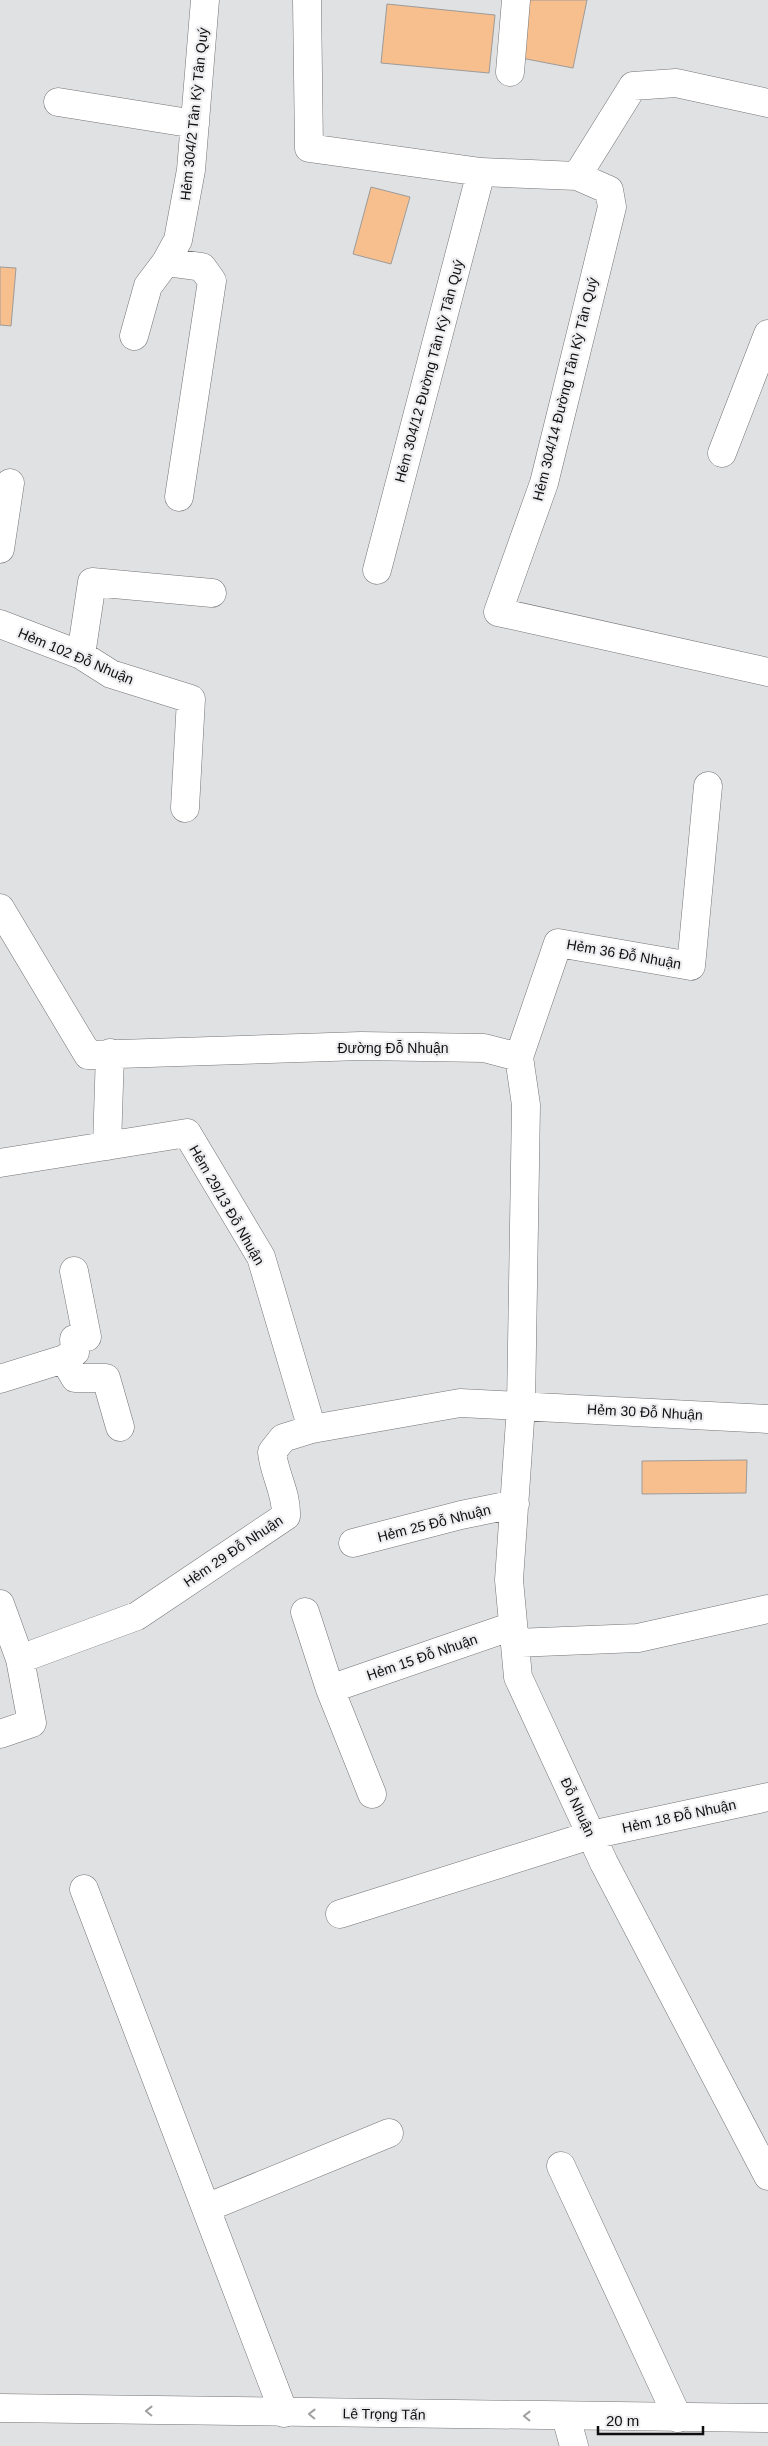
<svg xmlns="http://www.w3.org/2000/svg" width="768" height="2446" font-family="Arial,sans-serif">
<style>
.building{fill:#f6bf8d;stroke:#9d9b9a}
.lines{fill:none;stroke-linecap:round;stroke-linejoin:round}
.minor-casing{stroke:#747476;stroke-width:29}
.major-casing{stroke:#747476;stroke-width:29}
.minor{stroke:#fff;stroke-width:28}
.major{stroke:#fff;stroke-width:28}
.oneway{stroke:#9f9f9f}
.labels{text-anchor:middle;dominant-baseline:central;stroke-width:4.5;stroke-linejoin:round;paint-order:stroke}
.street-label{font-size:14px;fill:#0f0f10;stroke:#eeeef1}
</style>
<rect width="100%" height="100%" fill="#e0e1e3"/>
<!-- building -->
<path class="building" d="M528 0H587L573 68 516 57Z
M387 4 495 15 489 73 381 63Z
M371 187 410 197 391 264 353 254Z
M0 267 16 268 11 326 0 325Z
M747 1460 746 1493 642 1494V1461Z"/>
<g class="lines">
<!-- minor casing -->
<g class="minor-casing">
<path id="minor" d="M307 0 309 148 481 172 577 176 633 86 676 83 768 103
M510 72 516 0
M58 102 195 124
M577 176 609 190 612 207 544 483 498 612 768 672
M166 262 202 267 212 281 179 497
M134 336 148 286 166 262 178 240 191 170 205 0
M722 453 768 334
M0 549 10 483
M377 570 481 172
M0 624 81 655 111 674 191 699 185 808
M81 655 92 582 212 593
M708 786 691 966 558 943 519 1057 526 1105 521 1406 509 1580 518 1677 604 1863 768 2176
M0 908 88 1055 361 1046 484 1048 519 1057
M107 1146 110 1053
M0 1163 187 1133 261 1257 312 1429
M64 1359 75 1378H106L120 1427
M0 1379 64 1359 75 1352 74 1339 87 1337 74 1271
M353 1543 461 1515 515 1504
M0 1604 20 1659 32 1723 0 1734
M305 1612 330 1689 372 1794
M515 1643 638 1638 768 1609
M20 1659 137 1616 286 1516C287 1493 274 1474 272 1452L283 1438 312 1429 460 1403 768 1419
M330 1689 513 1626
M84 1889 284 2413
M340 1914 591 1835 768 1797
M561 2166 678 2418
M206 2208 389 2133
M566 2417 574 2446"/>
</g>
<!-- major casing -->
<g class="major-casing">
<path id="major" d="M0 2408 768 2418"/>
</g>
<!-- minor -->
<use href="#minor" class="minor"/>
<!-- major -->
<use href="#major" class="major"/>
</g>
<!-- one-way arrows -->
<defs><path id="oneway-chevron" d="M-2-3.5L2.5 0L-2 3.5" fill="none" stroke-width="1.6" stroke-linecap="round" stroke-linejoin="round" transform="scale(1.25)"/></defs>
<g class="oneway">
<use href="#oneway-chevron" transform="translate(149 2411) rotate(-179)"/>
<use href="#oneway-chevron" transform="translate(312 2414) rotate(-179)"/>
<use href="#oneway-chevron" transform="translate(527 2416) rotate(-179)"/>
</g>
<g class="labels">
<!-- street labels -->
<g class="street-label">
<text transform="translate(194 114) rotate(-84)">Hẻm 304/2 Tân Kỳ Tân Quý</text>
<text transform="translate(429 371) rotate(-75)">Hẻm 304/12 Đường Tân Kỳ Tân Quý</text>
<text transform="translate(565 389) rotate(-76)">Hẻm 304/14 Đường Tân Kỳ Tân Quý</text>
<text transform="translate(76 656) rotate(23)">Hẻm 102 Đỗ Nhuận</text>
<text transform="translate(624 954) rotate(10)">Hẻm 36 Đỗ Nhuận</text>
<text x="393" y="1048">Đường Đỗ Nhuận</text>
<text transform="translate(227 1205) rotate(60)">Hẻm 29/13 Đỗ Nhuận</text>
<text transform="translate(645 1412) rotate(3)">Hẻm 30 Đỗ Nhuận</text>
<text transform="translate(434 1523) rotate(-14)">Hẻm 25 Đỗ Nhuận</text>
<text transform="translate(233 1551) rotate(-34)">Hẻm 29 Đỗ Nhuận</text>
<text transform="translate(422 1657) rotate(-19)">Hẻm 15 Đỗ Nhuận</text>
<text transform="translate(578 1807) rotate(65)">Đỗ Nhuận</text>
<text transform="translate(679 1816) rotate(-12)">Hẻm 18 Đỗ Nhuận</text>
<text transform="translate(384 2414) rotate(1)">Lê Trọng Tấn</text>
</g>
</g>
<!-- scale -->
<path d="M598 2426v8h105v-8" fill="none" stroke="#0f0f10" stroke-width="2.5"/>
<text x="606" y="2426" font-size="15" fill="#0f0f10" stroke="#eeeef1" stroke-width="4" paint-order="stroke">20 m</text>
</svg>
